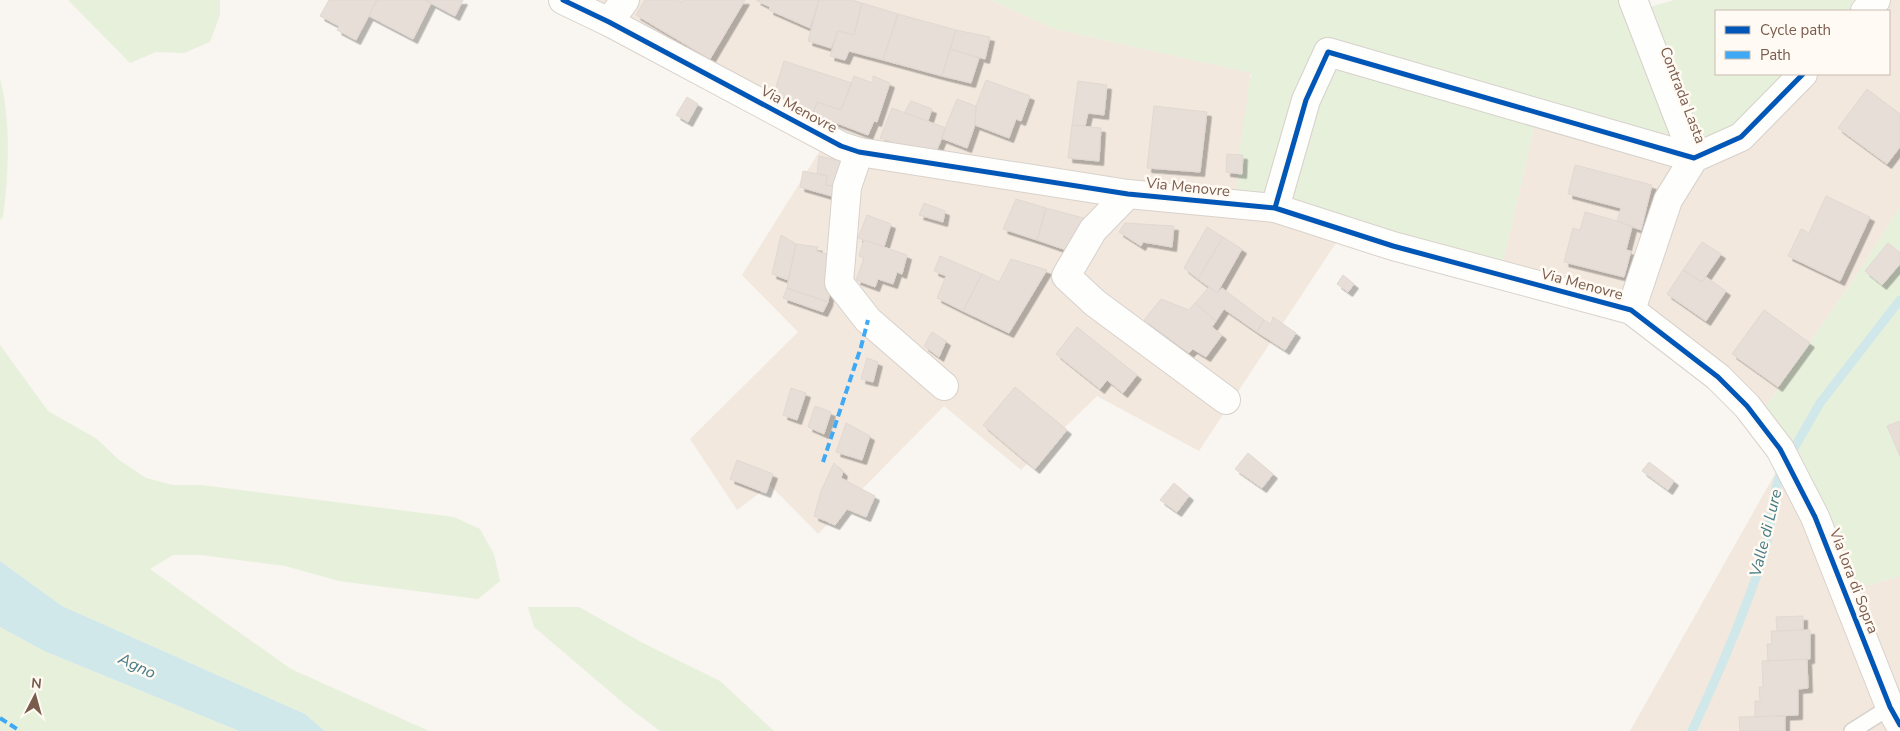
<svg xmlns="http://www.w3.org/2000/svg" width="1900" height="731" font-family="'Nunito Sans',sans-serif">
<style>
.residential{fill:#f2e8de}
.green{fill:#e7f0db}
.water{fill:#d0e8ea}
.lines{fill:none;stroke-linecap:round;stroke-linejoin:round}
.stream{stroke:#d0e8ea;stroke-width:9}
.building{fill:#e6ded7;stroke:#e2d8d2;filter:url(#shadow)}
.lane-casing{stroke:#d7d1cb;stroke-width:18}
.street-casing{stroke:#d7d1cb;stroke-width:30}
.secondary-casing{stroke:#d9d2cb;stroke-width:30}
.lane{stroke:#fefefd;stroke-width:15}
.street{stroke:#fefefd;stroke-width:28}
.secondary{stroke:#fefefd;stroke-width:28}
.quiet{stroke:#3fa9f5;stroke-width:4;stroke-dasharray:8 4;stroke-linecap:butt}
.cycleway-casing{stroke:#fffaf3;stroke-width:8}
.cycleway{stroke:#0057b8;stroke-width:5}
.labels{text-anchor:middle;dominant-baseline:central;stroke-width:5;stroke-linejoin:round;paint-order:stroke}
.street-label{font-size:15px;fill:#7a5c4d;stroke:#fffaf3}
.water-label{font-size:16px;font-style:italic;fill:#437c86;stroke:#fffaf3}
</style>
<defs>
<filter id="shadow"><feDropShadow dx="4.5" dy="4.5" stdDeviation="0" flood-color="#0004"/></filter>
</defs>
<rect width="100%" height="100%" fill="#f9f5f0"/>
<!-- residential -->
<path class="residential" d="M562 0H991L1055 29 1252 73 1249 76 1349 223 1199 451 1097 396 1021 470 944 406 818 534 770 485 737 510 690 439 798 332 742 275 831 133Z
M1857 0H1900V206L1865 263 1762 412 1645 316 1502 266 1537 115 1788 74H1889V11H1847Z
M1789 449 1846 592 1900 576V731H1630Z"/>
<!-- green -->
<path class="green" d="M68 0H220V15L210 42 184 53 156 52 130 63Z
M991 0H1636L1640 10 1674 0H1857L1847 11H1716V74H1788L1725 141 1537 115 1502 266 1238 204 1237 166 1251 73 1055 29Z
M0 78C11 122 9 172 3 217L0 220Z
M1900 206V576L1846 592 1762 412 1865 263Z
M0 345 48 411 97 439 119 460 146 478 173 485H201L454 517 480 529 494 554 500 581 478 599 339 581 285 566 201 555H173L150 569 291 669 429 731H325L305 714 62 606 0 561Z
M528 607H579L641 642 720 681 774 731H660L628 707 534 627Z
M0 627 44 651 239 731H0Z"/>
<!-- water -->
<path class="water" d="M0 561 62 606 305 714 325 731H239L44 651 0 627Z"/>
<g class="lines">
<!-- stream -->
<path class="stream" d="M1789 457 1820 403 1900 300
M1692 731C1719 673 1744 615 1764 554 1773 526 1770 495 1783 468"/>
</g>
<!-- building -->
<path class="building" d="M329 0H377L356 40 337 30 339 26 320 16Z
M377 0H425L431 3 413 39 369 16Z
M425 0H463L455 16Z
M645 0H677L681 2 682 0H745L710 59 636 15Z
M756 0H819L810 28 769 10 770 7Z
M819 0H851L862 3 854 35 838 31 831 48 808 41Z
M862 3 898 14 883 60 849 51 845 60 830 56 838 31 854 35Z
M898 14 956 30 942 76 883 60Z
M956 30 990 37 985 59 950 49Z
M950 49 979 58 971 83 942 76Z
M784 61 852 83 841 110 817 102 813 114 772 100Z
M854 76 873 83V76L890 83 877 122 874 121 868 135 813 114 817 102 841 110Z
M986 80 1030 96 1021 121 1016 119 1009 138 975 125 976 106Z
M1078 81 1107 85 1104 115 1088 113 1085 126 1072 125Z
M1867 89 1900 114V147L1887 164 1838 128Z
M687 97 698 104 688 122 676 115Z
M957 99 976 106 975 125 967 148 941 138Z
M911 101 932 109 928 121 904 113Z
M1154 106 1207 112 1200 172 1147 168Z
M892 108 946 128 934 157 880 138Z
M1072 125 1101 128 1099 161 1068 158Z
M1227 154 1243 155 1242 174 1226 172Z
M819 156 842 161 838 187 826 185 827 176 817 173Z
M1575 165 1652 185 1641 230 1617 221 1621 208 1568 194Z
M803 171 827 176 826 185 838 187 835 197 800 187Z
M1826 196 1870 217 1840 281 1788 256 1801 229 1809 233Z
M1016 199 1046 208 1037 240 1003 229Z
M924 203 945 211 943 222 919 215Z
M1046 208 1091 220 1066 250 1037 240Z
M1585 212 1617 221 1632 227 1626 250 1631 251 1624 277 1564 262 1573 228 1580 230Z
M867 215 891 224 884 247 858 238Z
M1125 223 1174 226 1172 247 1143 242 1141 246 1119 232Z
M1207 227 1223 237 1198 279 1184 268Z
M781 235 796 244 788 280 772 274Z
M1223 237 1242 249 1217 293 1198 279Z
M864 240 907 255 902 274 897 272 893 284 878 279 875 287 856 280 864 258 859 256Z
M1702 242 1721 254 1702 282 1683 270Z
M1888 243 1900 253V264L1882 285 1865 271Z
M796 244 818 247 816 251 836 257 828 302 787 288Z
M940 256 982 274 963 311 937 298 946 276 934 271Z
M1011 259 1047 270 1009 333 963 311 982 274 999 282Z
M1683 270 1702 282 1706 277 1726 291 1706 321 1667 294Z
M1343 275 1354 284 1348 292 1337 284Z
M1209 287 1217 293 1222 288 1264 320 1257 332 1224 309 1216 321 1195 303Z
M787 288 828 302 823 312 783 298Z
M1161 299 1189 310 1195 303 1216 321 1212 327 1222 335 1206 357 1193 349 1189 353 1144 320Z
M1764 310 1810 343 1778 387 1732 354Z
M1273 317 1296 333 1285 350 1257 332 1264 320 1271 324Z
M1077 327 1137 375 1123 393 1107 380 1100 389 1056 354Z
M932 332 946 341 939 357 924 346Z
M867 358 878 362 873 382 861 379Z
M1015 387 1067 430 1035 469 983 425Z
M791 388 806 393 797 420 783 415Z
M815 406 831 412 824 434 808 427Z
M1900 421V456L1887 426Z
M846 423 870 436 862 460 836 452Z
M1248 453 1273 474 1262 488 1235 469Z
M737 460 773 474 766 493 730 479Z
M1649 462 1674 481 1668 490 1642 471Z
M834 463 843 472 841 478 875 496 866 517 847 509 835 525 814 516 821 491Z
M1174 483 1189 496 1177 512 1160 500Z
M1803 616V630L1777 631 1776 617Z
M1810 630V659L1768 661 1767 644H1772L1771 631Z
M1807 659 1808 688 1798 689V715L1755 717V701H1760L1759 687H1763L1762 661Z
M1785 716V731H1740L1739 717Z"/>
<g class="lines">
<!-- lane casing -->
<g class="lane-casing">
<path id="lane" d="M1852 731 1890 707"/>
</g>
<!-- street casing -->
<g class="street-casing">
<path id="street" d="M1865 11 1876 0
M609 22 625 0
M859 152 847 187 839 283 868 320 944 386
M1128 194 1093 230 1066 276 1095 303 1226 400
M1275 208 1306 100 1328 52 1694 158 1741 137 1803 74
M1631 310 1668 200 1694 158 1633 0"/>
</g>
<!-- secondary casing -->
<g class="secondary-casing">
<path id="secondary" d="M563 0 609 22 841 146 859 152 1128 194 1275 208 1393 246 1631 310 1718 377 1747 406 1780 449 1815 517 1890 707 1900 725"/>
</g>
<!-- lane -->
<use href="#lane" class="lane"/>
<!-- street -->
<use href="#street" class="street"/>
<!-- secondary -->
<use href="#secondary" class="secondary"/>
<!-- quiet -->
<path class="quiet" d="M823 462 861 347 868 320
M0 718 20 731"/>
<!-- cycleway casing -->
<g class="cycleway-casing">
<path id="cycleway" d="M563 0 609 22 841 146 859 152 1128 194 1275 208 1393 246 1631 310 1718 377 1747 406 1780 449 1815 517 1890 707 1900 725
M1275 208 1306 100 1328 52 1694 158 1741 137 1803 74"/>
</g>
<!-- cycleway -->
<use href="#cycleway" class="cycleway"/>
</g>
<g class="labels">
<!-- street labels -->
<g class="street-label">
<text transform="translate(1683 95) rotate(69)">Contrada Lasta</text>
<text transform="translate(799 109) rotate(28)">Via Menovre</text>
<text transform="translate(1188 187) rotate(6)">Via Menovre</text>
<text transform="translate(1582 284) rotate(15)">Via Menovre</text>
<text transform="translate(1854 581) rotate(69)">Via lora di Sopra</text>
</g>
<!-- water labels -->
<g class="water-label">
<text transform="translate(1766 533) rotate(-76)">Valle di Lure</text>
<text transform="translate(137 666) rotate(25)">Agno</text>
</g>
</g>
<!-- legend -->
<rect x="1715" y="10" width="175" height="65" fill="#fffaf3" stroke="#cabbb1"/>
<rect x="1725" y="26" width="25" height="8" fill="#0057b8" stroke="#cabbb1"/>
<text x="1760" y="35" font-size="15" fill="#7a5c4d">Cycle path</text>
<rect x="1725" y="51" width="25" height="8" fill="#3fa9f5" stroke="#cabbb1"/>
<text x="1760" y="60" font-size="15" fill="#7a5c4d">Path</text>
<!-- north arrow -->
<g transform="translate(35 696) rotate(6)" stroke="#fffaf3" stroke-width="4" paint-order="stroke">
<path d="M0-4L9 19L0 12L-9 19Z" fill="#7a5c4d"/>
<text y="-8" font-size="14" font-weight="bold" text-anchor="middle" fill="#7a5c4d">N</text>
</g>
</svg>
